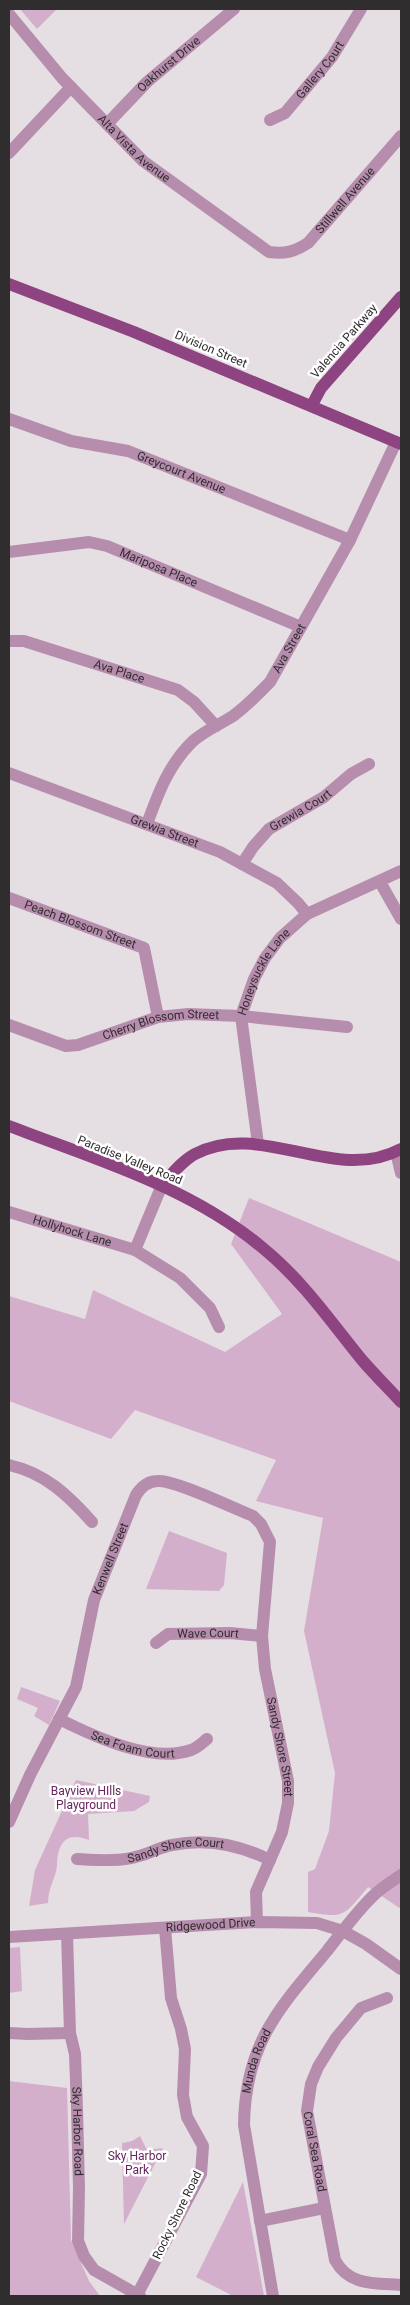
<svg xmlns="http://www.w3.org/2000/svg" width="410" height="2305" font-family="Roboto,sans-serif">
<style>
.green{fill:#d4afcc}
.lines{fill:none;stroke-linecap:round;stroke-linejoin:round}
.minor{stroke:#b78dae;stroke-width:12}
.major{stroke:#8f4482;stroke-width:12}
.labels{text-anchor:middle;dominant-baseline:central;stroke-width:5;stroke-linejoin:round;paint-order:stroke}
.street-label{font-size:12px;fill:#302d2f;stroke:#fff}
.park-label{font-size:12px;fill:#67245e;stroke:#fff}
</style>
<rect width="100%" height="100%" fill="#e5dee3"/>
<!-- green -->
<path class="green" d="M20 9H57L37 29Z
M249 1198 401 1262V1909L368 1887C344 1915 346 1919 308 1912V1872L315 1869 329 1831 335 1773 304 1631 323 1518 256 1501 276 1460 135 1410 111 1439 9 1401V1296L85 1319 93 1290 225 1352 282 1314 231 1244Z
M169 1531 227 1553 224 1585 219 1591 146 1589Z
M21 1687 60 1701 49 1725 34 1716 38 1708 17 1699Z
M76 1780 150 1796 149 1802 134 1811 88 1814 89 1840C66 1831 58 1843 57 1864 57 1876 48 1887 48 1903L29 1906 35 1870Z
M20 1947 22 1991 9 1993V1948Z
M9 2081 67 2088 71 2240 89 2281 100 2296H9Z
M140 2136 147 2150 163 2148 124 2224 122 2143 132 2141Z
M243 2182 264 2296H233L196 2277Z"/>
<g class="lines">
<!-- minor -->
<g class="minor">
<path id="s1" d="M9 14 62 78 143 161 269 252C285 254 294 252 308 243L401 136"/>
<path id="s2" d="M270 120 285 113 332 57 361 9"/>
<path id="s3" d="M107 124 147 82 234 9"/>
<path d="M9 153 71 87"/>
<path id="s4" d="M9 419 71 441 128 451 350 540"/>
<path id="s5" d="M9 552 89 542 107 546 301 627"/>
<path id="s6" d="M9 641H24L178 690 194 702 216 726"/>
<path id="s7" d="M9 773 220 852 277 883 298 903 307 914"/>
<path id="s8" d="M147 824C158 794 168 766 191 743 202 732 219 725 233 716 247 706 258 694 270 682L350 540 396 442"/>
<path id="s9" d="M242 864 253 847 269 829 324 797 351 774 369 764"/>
<path d="M380 882 401 919"/>
<path id="s10" d="M9 898 144 948 158 1017"/>
<path id="s11" d="M9 1025 66 1046 78 1045 158 1017 188 1014 241 1016 347 1027"/>
<path id="s12" d="M258 1144 241 1016 254 979 265 958 280 938 307 914 401 871"/>
<path d="M396 1152 401 1173"/>
<path id="s13" d="M9 1212 135 1250 180 1278 210 1308 219 1327"/>
<path d="M135 1250 162 1185"/>
<path d="M9 1465C45 1473 68 1495 92 1522"/>
<path id="s14" d="M156 1643 168 1634 230 1633 262 1636"/>
<path id="s15" d="M59 1719C93 1736 152 1764 191 1750 197 1748 202 1743 207 1739"/>
<path id="s16" d="M9 1822 30 1775 76 1687 94 1600 136 1495C141 1487 148 1481 158 1481 173 1479 235 1509 253 1516L261 1524 270 1542 262 1636 265 1669 288 1781V1803L282 1832 256 1892 257 1922"/>
<path id="s17" d="M77 1859C96 1860 121 1862 139 1856 150 1853 161 1847 172 1845 206 1838 240 1845 270 1860"/>
<path id="s18" d="M67 1934 70 2033 75 2054 77 2109 79 2188 78 2241 84 2256 94 2270 140 2296"/>
<path id="s19" d="M9 1937 257 1922 317 1923 343 1931 366 1944 401 1969"/>
<path id="s20" d="M387 1998 361 2008 336 2038 318 2067 311 2084 307 2111 335 2260C349 2286 374 2283 401 2285"/>
<path d="M9 2033 27 2034 70 2033"/>
<path d="M260 2221 324 2208"/>
<path d="M137 2295 201 2174 203 2146 187 2117 183 2095 185 2049 181 2029 171 1998 165 1928"/>
<path id="s21" d="M273 2296 244 2125C245 2045 278 2009 327 1951 341 1933 355 1914 371 1898 379 1889 391 1882 401 1875"/>
</g>
<!-- major -->
<path class="major" d="M9 284 134 332 401 444
M312 405 321 388 401 297
M9 1126C97 1160 191 1187 264 1249 303 1281 331 1322 362 1360 375 1375 388 1388 401 1402
M162 1185C172 1174 182 1161 195 1154 261 1119 334 1185 401 1149"/>
</g>
<g class="labels">
<!-- street labels -->
<g class="street-label">
<text stroke="none"><textPath href="#s3" startOffset="86">Oakhurst Drive</textPath></text>
<text stroke="none"><textPath href="#s2" startOffset="72">Gallery Court</textPath></text>
<text stroke="none"><textPath href="#s1" startOffset="184">Alta Vista Avenue</textPath></text>
<text stroke="none"><textPath href="#s1" startOffset="452">Stillwell Avenue</textPath></text>
<text transform="translate(344 341) rotate(-49)">Valencia Parkway</text>
<text transform="translate(211 349) rotate(23)">Division Street</text>
<text stroke="none"><textPath href="#s4" startOffset="181">Greycourt Avenue</textPath></text>
<text stroke="none"><textPath href="#s5" startOffset="155">Mariposa Place</textPath></text>
<text stroke="none"><textPath href="#s8" startOffset="232">Ava Street</textPath></text>
<text stroke="none"><textPath href="#s6" startOffset="115">Ava Place</textPath></text>
<text stroke="none"><textPath href="#s9" startOffset="81">Grewia Court</textPath></text>
<text stroke="none"><textPath href="#s7" startOffset="166">Grewia Street</textPath></text>
<text stroke="none"><textPath href="#s10" startOffset="76">Peach Blossom Street</textPath></text>
<text stroke="none"><textPath href="#s12" startOffset="179">Honeysuckle Lane</textPath></text>
<text stroke="none"><textPath href="#s11" startOffset="159">Cherry Blossom Street</textPath></text>
<text transform="translate(130 1160) rotate(22)">Paradise Valley Road</text>
<text stroke="none"><textPath href="#s13" startOffset="66">Hollyhock Lane</textPath></text>
<text stroke="none"><textPath href="#s16" startOffset="284">Kenwell Street</textPath></text>
<text stroke="none"><textPath href="#s14" startOffset="55">Wave Court</textPath></text>
<text stroke="none"><textPath href="#s15" startOffset="79">Sea Foam Court</textPath></text>
<text stroke="none"><textPath href="#s16" startOffset="720">Sandy Shore Street</textPath></text>
<text stroke="none"><textPath href="#s17" startOffset="100">Sandy Shore Court</textPath></text>
<text stroke="none"><textPath href="#s19" startOffset="202">Ridgewood Drive</textPath></text>
<text stroke="none"><textPath href="#s21" startOffset="239">Munda Road</textPath></text>
<text stroke="none"><textPath href="#s18" startOffset="198">Sky Harbor Road</textPath></text>
<text stroke="none"><textPath href="#s20" startOffset="188">Coral Sea Road</textPath></text>
<text transform="translate(177 2215) rotate(-64)">Rocky Shore Road</text>
</g>
<!-- park labels -->
<g class="park-label">
<text x="86" y="1791">Bayview HIlls<tspan x="86" dy="14">Playground</tspan></text>
<text x="137" y="2156">Sky Harbor<tspan x="137" dy="14">Park</tspan></text>
</g>
</g>
<!-- border -->
<rect width="410" height="2305" fill="none" stroke="#302d2f" stroke-width="20"/>
</svg>
